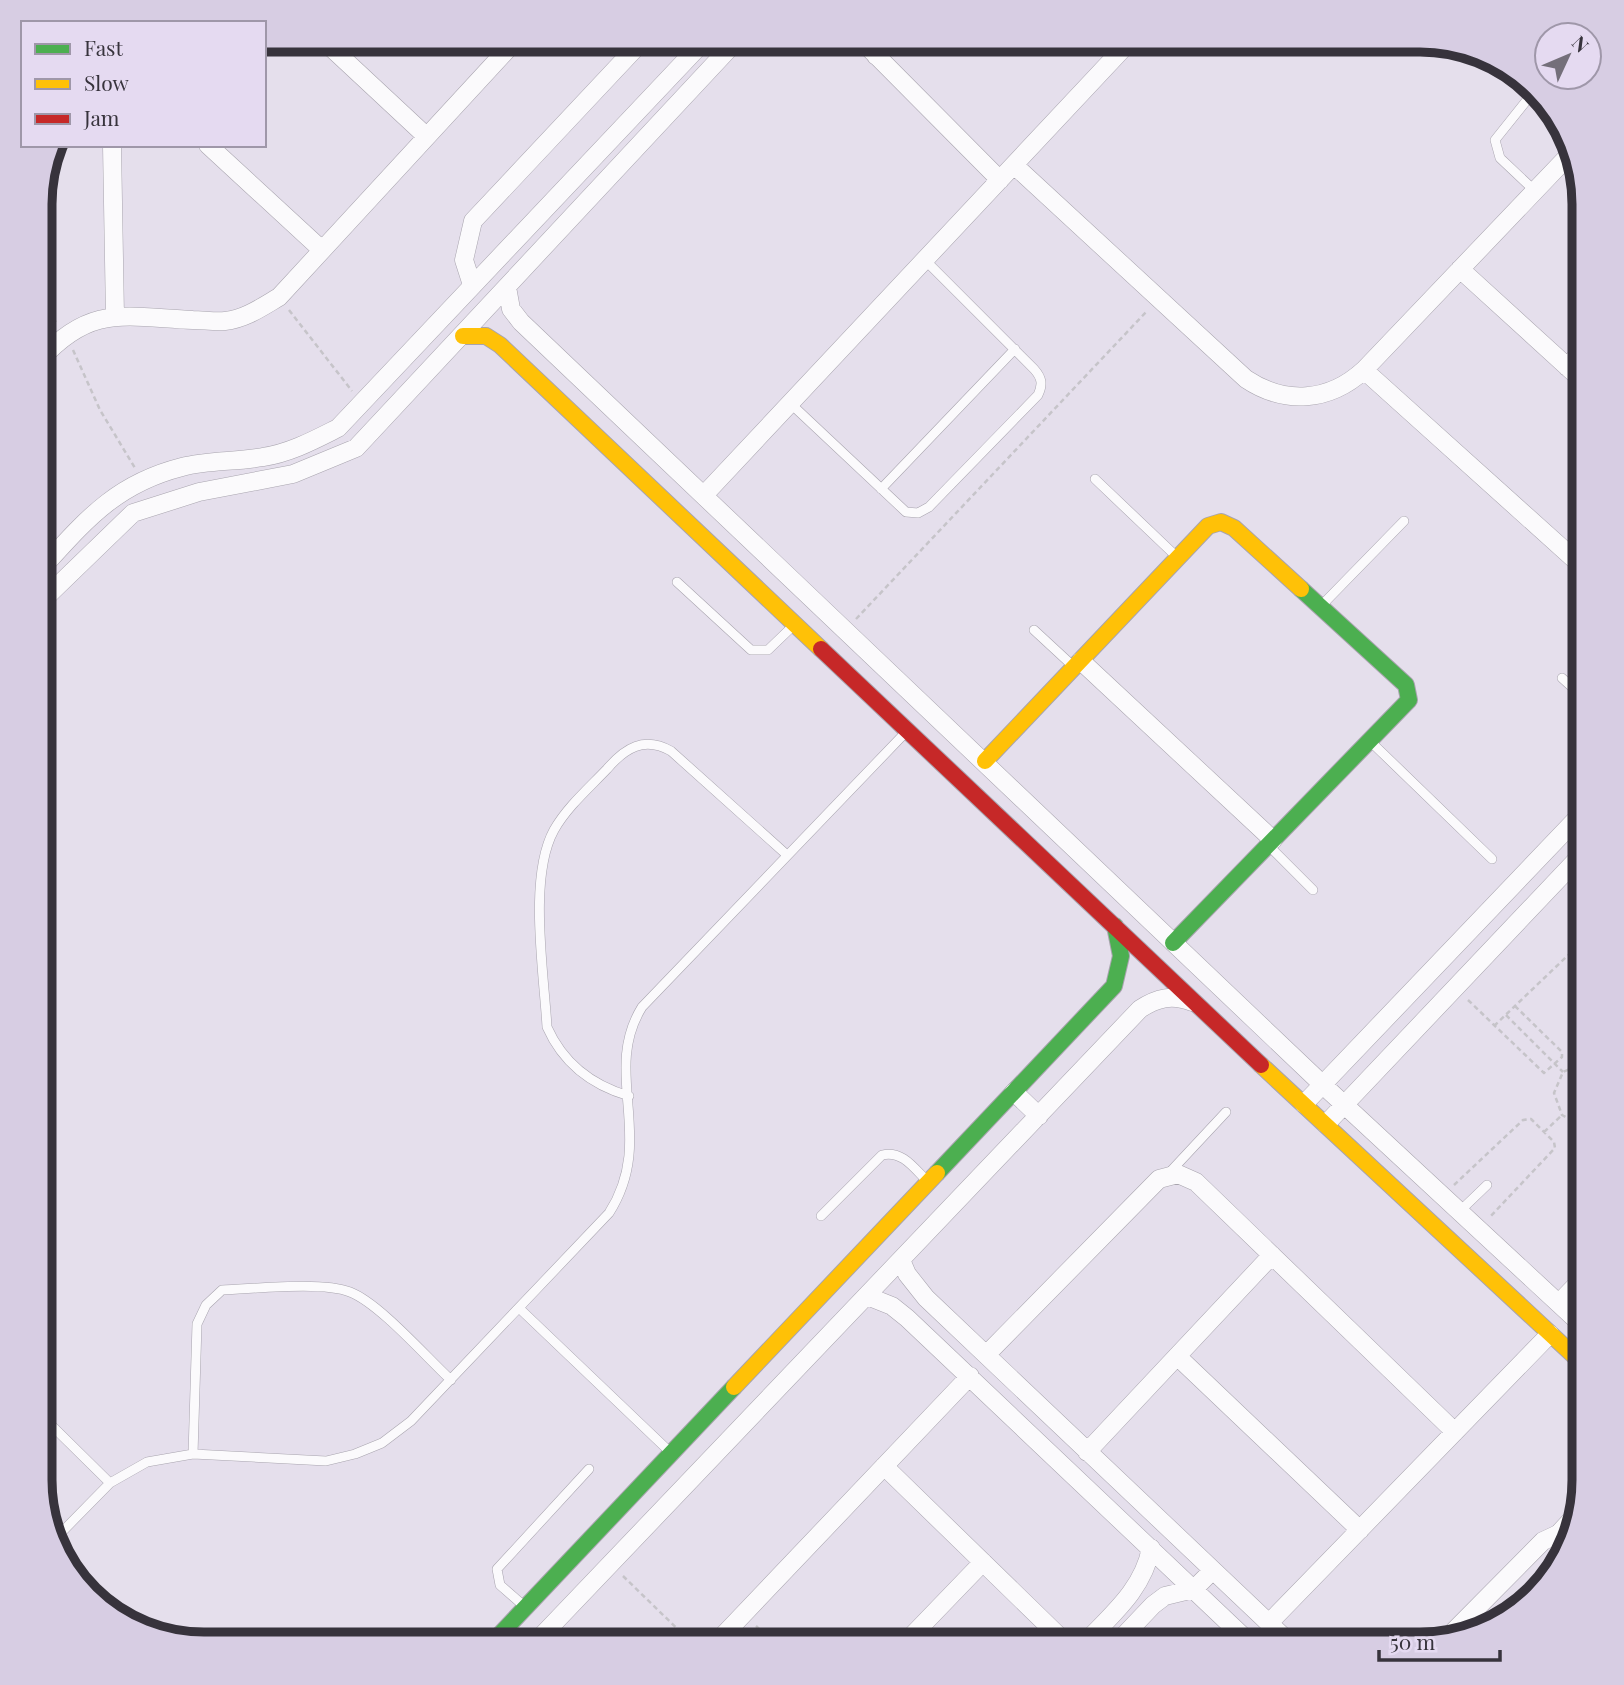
<svg xmlns="http://www.w3.org/2000/svg" width="1624" height="1685" font-family="'Playfair Display',serif">
<style>
.lines{fill:none;stroke-linecap:round;stroke-linejoin:round}
.lane-casing{stroke:#a8a4ae;stroke-width:10}
.street-casing{stroke:#a8a4ae;stroke-width:19}
.fast-casing{stroke:#a8a4ae;stroke-width:18}
.slow-casing{stroke:#a8a4ae;stroke-width:18}
.jam-casing{stroke:#a8a4ae;stroke-width:18}
.path{stroke:#c6c4c9;stroke-width:2.5;stroke-dasharray:5 3.5;stroke-linecap:butt}
.lane{stroke:#fbfafc;stroke-width:9}
.street{stroke:#fbfafc;stroke-width:18}
.fast{stroke:#4caf50;stroke-width:16}
.slow{stroke:#ffc107;stroke-width:16}
.jam{stroke:#c62828;stroke-width:16}
.rim{fill:none;stroke:#37333c;stroke-width:9}
</style>
<rect width="100%" height="100%" fill="#e5dfec"/>
<g class="lines">
<!-- lane casing -->
<g class="lane-casing">
<path id="lane" d="M1535 191 1500 158 1495 140 1535 90
M790 403 906 512 918 513 929 507 1038 395C1043 384 1042 378 1034 369L925 260
M1095 479 1178 558
M881 489 1015 349
M677 582 751 650H768L794 625
M1322 605 1404 521
M1034 630 1074 667
M1562 678 1584 698
M1371 742 1492 859
M1269 846 1313 890
M1570 867 1584 882
M629 1096C591 1085 563 1063 547 1027 544 973 528 877 554 830 567 807 589 788 607 769 625 748 644 736 671 751L787 855
M1170 1172 1226 1112
M1461 1210 1487 1185
M821 1216 882 1155C902 1150 914 1168 927 1181
M519 1308 670 1452
M40 1414 110 1483
M193 1454 197 1324 206 1305 222 1290C254 1289 322 1281 350 1292 379 1303 426 1357 451 1380
M1553 1533 1578 1506
M53 1541 110 1483 147 1462 193 1454 326 1461 355 1454 382 1443 411 1421 609 1213C657 1138 601 1073 642 1007L906 732
M524 1606 500 1585 497 1569 589 1469"/>
</g>
<!-- street casing -->
<g class="street-casing">
<path id="street" d="M323 40 426 136
M861 40 1000 180
M876 56 892 40
M112 145 115 317
M208 145 322 250
M1014 165 1246 379C1285 405 1329 402 1364 370L1573 151
M1460 269 1584 382
M472 285 464 260 473 221 643 40
M507 287 511 309 521 322 1323 1085 1584 1327
M41 359C91 304 125 317 193 320 203 320 215 322 225 321 245 319 262 307 279 297L516 40
M1567 367 1584 349
M1364 370 1584 568
M704 495 1130 41
M41 569C85 521 115 484 182 467 208 460 237 462 263 457 290 453 314 440 338 428L705 40
M41 602 133 513 199 492 293 474 356 448 737 40
M1081 661 1273 840
M1014 1092 1039 1116
M1304 1104 1584 811
M1326 1124 1584 852
M901 1260 907 1274 926 1298 1292 1645
M867 1296 892 1306 907 1318 1252 1645
M1559 1303 1584 1277
M986 1355 1159 1179 1178 1174 1196 1182 1455 1432
M1177 1356 1360 1530
M1087 1452 1272 1255
M884 1466 1068 1645
M74 1577 112 1612
M1269 1623 1550 1334
M1444 1641 1543 1541 1558 1534 1570 1540
M533 1645 1140 1009C1157 998 1172 994 1192 1002
M714 1645 970 1376
M903 1645 983 1562
M1083 1645C1111 1615 1143 1590 1151 1548
M1115 1645 1153 1605 1165 1596 1194 1589 1213 1570"/>
</g>
<!-- fast casing -->
<g class="fast-casing">
<path id="fast" d="M1173 943 1409 700 1406 685 1301 589
M937 1173 1114 986 1121 956 1115 926
M490 1645 734 1387"/>
</g>
<!-- slow casing -->
<g class="slow-casing">
<path id="slow" d="M463 336H486L500 345 821 649
M985 761 1208 526 1221 522 1234 528 1301 589
M1261 1065 1584 1365
M734 1387 937 1173"/>
</g>
<!-- jam casing -->
<g class="jam-casing">
<path id="jam" d="M821 649 1261 1065"/>
</g>
<!-- path -->
<path class="path" d="M41 306 58 324
M289 310 352 391
M73 350 100 410 135 468
M856 619 1147 311
M1468 1000 1544 1073 1562 1057V1052L1514 1005
M1506 1015 1563 1072
M1494 1026 1584 940
M1584 1063 1563 1072 1554 1093 1562 1115 1584 1127
M1544 1132 1562 1115
M1454 1185 1523 1120 1531 1119 1554 1142 1555 1148 1489 1218
M623 1576 694 1645
M756 1626 776 1645"/>
<!-- lane -->
<use href="#lane" class="lane"/>
<!-- street -->
<use href="#street" class="street"/>
<!-- fast -->
<use href="#fast" class="fast"/>
<!-- slow -->
<use href="#slow" class="slow"/>
<!-- jam -->
<use href="#jam" class="jam"/>
</g>
<!-- crop -->
<path d="M0 0H1624V1685H0ZM204 52H1420A152 152 0 0 1 1572 204V1480A152 152 0 0 1 1420 1632H204A152 152 0 0 1 52 1480V204A152 152 0 0 1 204 52Z" fill="#d7cde3" fill-rule="evenodd"/>
<path class="rim" d="M204 52H1420A152 152 0 0 1 1572 204V1480A152 152 0 0 1 1420 1632H204A152 152 0 0 1 52 1480V204A152 152 0 0 1 204 52Z"/>
<!-- legend -->
<rect x="21" y="21" width="245" height="126" fill="#e5daf1" stroke="#9f97a9" stroke-width="2"/>
<rect x="35" y="44" width="35" height="10" fill="#4caf50" stroke="#9f97a9" stroke-width="2"/>
<text x="84" y="56" font-size="21" fill="#37333c">Fast</text>
<rect x="35" y="79" width="35" height="10" fill="#ffc107" stroke="#9f97a9" stroke-width="2"/>
<text x="84" y="91" font-size="21" fill="#37333c">Slow</text>
<rect x="35" y="114" width="35" height="10" fill="#c62828" stroke="#9f97a9" stroke-width="2"/>
<text x="84" y="126" font-size="21" fill="#37333c">Jam</text>
<!-- north arrow -->
<g transform="translate(1568 56) rotate(46)"><circle r="33" fill="#e5daf1" stroke="#9f97a9" stroke-width="2"/>
<path d="M0-5L12 26L0 18L-12 26Z" fill="#746f7a"/>
<text y="-10" font-size="19" font-weight="bold" text-anchor="middle" fill="#37333c">N</text>
</g>
<!-- scale -->
<path d="M1379 1650v10h121v-10" fill="none" stroke="#37333c" stroke-width="3.5"/>
<text x="1390" y="1650" font-size="21" fill="#37333c" stroke="#e5daf1" stroke-width="5" paint-order="stroke">50 m</text>
</svg>
